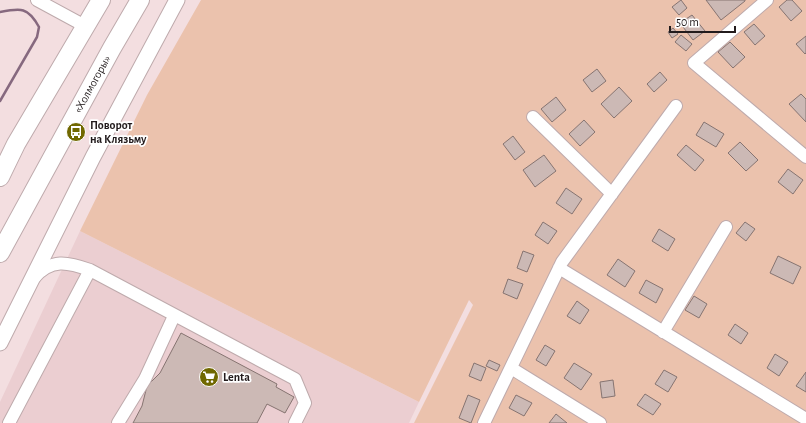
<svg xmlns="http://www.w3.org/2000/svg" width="806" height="423" font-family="'Alegreya Sans',sans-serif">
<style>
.built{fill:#ebced1}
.green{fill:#ebc2ad}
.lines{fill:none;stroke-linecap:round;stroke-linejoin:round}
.stream{stroke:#86697f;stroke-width:2.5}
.building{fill:#ccb9b5;stroke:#867471}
.minor-casing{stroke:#beaaac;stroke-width:14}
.major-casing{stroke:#beaaac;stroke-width:17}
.highway-casing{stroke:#beaaac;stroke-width:20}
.minor{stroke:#fff;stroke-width:12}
.major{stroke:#fff;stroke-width:15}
.highway{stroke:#fff;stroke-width:18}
.labels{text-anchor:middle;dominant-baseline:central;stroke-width:3.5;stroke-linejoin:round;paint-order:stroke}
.street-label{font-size:12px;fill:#221b1c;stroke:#fff}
.poi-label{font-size:12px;font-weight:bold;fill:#221b1c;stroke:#fff;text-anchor:start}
</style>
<rect width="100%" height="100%" fill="#f3dee0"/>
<!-- built -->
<path class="built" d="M80 231 419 402 409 423H0V402Z"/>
<!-- green -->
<path class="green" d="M201 0H806V423H414L473 305 469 300 419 402 80 231 147 95Z"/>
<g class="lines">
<!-- stream -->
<path class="stream" d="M0 12C21 8 28 7 39 27L37 37 0 101"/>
</g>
<!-- building -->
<path class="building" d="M681 0 687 8 679 15 672 7Z
M706 0H745V1L721 20Z
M787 0H792L802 11 791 21 779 7Z
M692 15 705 31 693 40 680 23Z
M754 24 765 36 755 45 744 32Z
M673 28 678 34 672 38 668 32Z
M681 35 692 44 686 51 675 42Z
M806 36V53L805 54 796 44Z
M730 42 745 57 733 68 718 52Z
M597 69 606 81 592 92 583 80Z
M660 72 667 80 654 92 647 84Z
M619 87 632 101 614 118 601 104Z
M801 94 806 99V122L789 104Z
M556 97 566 110 552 122 541 109Z
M584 120 595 132 580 146 569 134Z
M704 122 724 134 716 147 696 135Z
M513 136 525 152 515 160 503 144Z
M740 142 758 160 746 171 728 153Z
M686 145 704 160 695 171 677 155Z
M544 155 556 171 535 187 523 170Z
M788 169 803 180 793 194 778 182Z
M566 188 582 199 572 214 556 203Z
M543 222 557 231 548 244 535 235Z
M745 222 755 229 746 241 736 233Z
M659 229 675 239 668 251 652 241Z
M523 251 534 255 527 272 517 268Z
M778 256 801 267 793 284 770 273Z
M618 259 635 271 625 287 607 275Z
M508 279 523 284 517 299 503 293Z
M646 280 663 289 656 303 639 293Z
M694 296 707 304 699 318 685 310Z
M577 301 589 310 580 324 567 316Z
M735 324 748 333 741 344 728 335Z
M181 333 277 384 276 387 294 397 285 413 267 404 257 423H133L142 406 147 386 160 373Z
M545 345 555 351 546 366 536 360Z
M775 354 788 362 779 376 767 368Z
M489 360 500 365 497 371 486 366Z
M474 363 486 368 481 381 469 376Z
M574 363 592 374 581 390 564 378Z
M664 370 677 377 668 392 655 384Z
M806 372V392L796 386Z
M613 380 615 396 602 398 600 382Z
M645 394 661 404 653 415 637 405Z
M468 395 480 400 471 423 459 418Z
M516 395 532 403 524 416 509 408Z
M556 414 567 423H549Z"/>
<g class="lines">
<!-- minor casing -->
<g class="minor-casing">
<path id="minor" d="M37 0 85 26
M767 0 694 63 806 157
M533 117 612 194
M559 268 806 419
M34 278C51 258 68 262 90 270L295 379 305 403 295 423
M663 332 726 227
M511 368 600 423
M9 423 90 270
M118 423 145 379 174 316
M484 423 562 262 676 106"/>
</g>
<!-- major casing -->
<g class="major-casing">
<path id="major" d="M0 343 93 157 177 0"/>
</g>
<!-- highway casing -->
<g class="highway-casing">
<path id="highway" d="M0 177 16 144 101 0
M0 253 112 48 140 0"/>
</g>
<!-- minor -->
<use href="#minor" class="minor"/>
<!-- major -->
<use href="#major" class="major"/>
<!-- highway -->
<use href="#highway" class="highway"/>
</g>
<!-- icons -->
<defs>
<g id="bus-disc" transform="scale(1)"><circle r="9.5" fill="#706800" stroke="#fff"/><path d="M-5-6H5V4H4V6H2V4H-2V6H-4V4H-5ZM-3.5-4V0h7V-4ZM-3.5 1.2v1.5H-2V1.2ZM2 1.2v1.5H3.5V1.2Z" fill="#fff"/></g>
<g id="supermarket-disc" transform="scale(1)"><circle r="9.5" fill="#706800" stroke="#fff"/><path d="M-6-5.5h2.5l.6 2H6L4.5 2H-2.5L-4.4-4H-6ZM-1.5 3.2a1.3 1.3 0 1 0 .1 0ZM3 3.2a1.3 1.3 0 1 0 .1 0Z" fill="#fff"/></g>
</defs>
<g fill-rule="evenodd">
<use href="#bus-disc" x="76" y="132"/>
<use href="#supermarket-disc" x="209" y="377"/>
</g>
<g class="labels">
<!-- street labels -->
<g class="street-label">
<text transform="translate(92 84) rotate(-61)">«Холмогоры»</text>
</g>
<!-- poi labels -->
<g class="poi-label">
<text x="90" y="125">Поворот<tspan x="90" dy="14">на Клязьму</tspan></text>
<text x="223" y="377">Lenta</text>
</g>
</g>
<!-- scale -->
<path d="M670 26v6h65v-6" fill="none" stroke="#221b1c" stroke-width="2"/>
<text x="676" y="26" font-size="12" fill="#221b1c" stroke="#ffffff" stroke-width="3" paint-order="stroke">50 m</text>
</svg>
